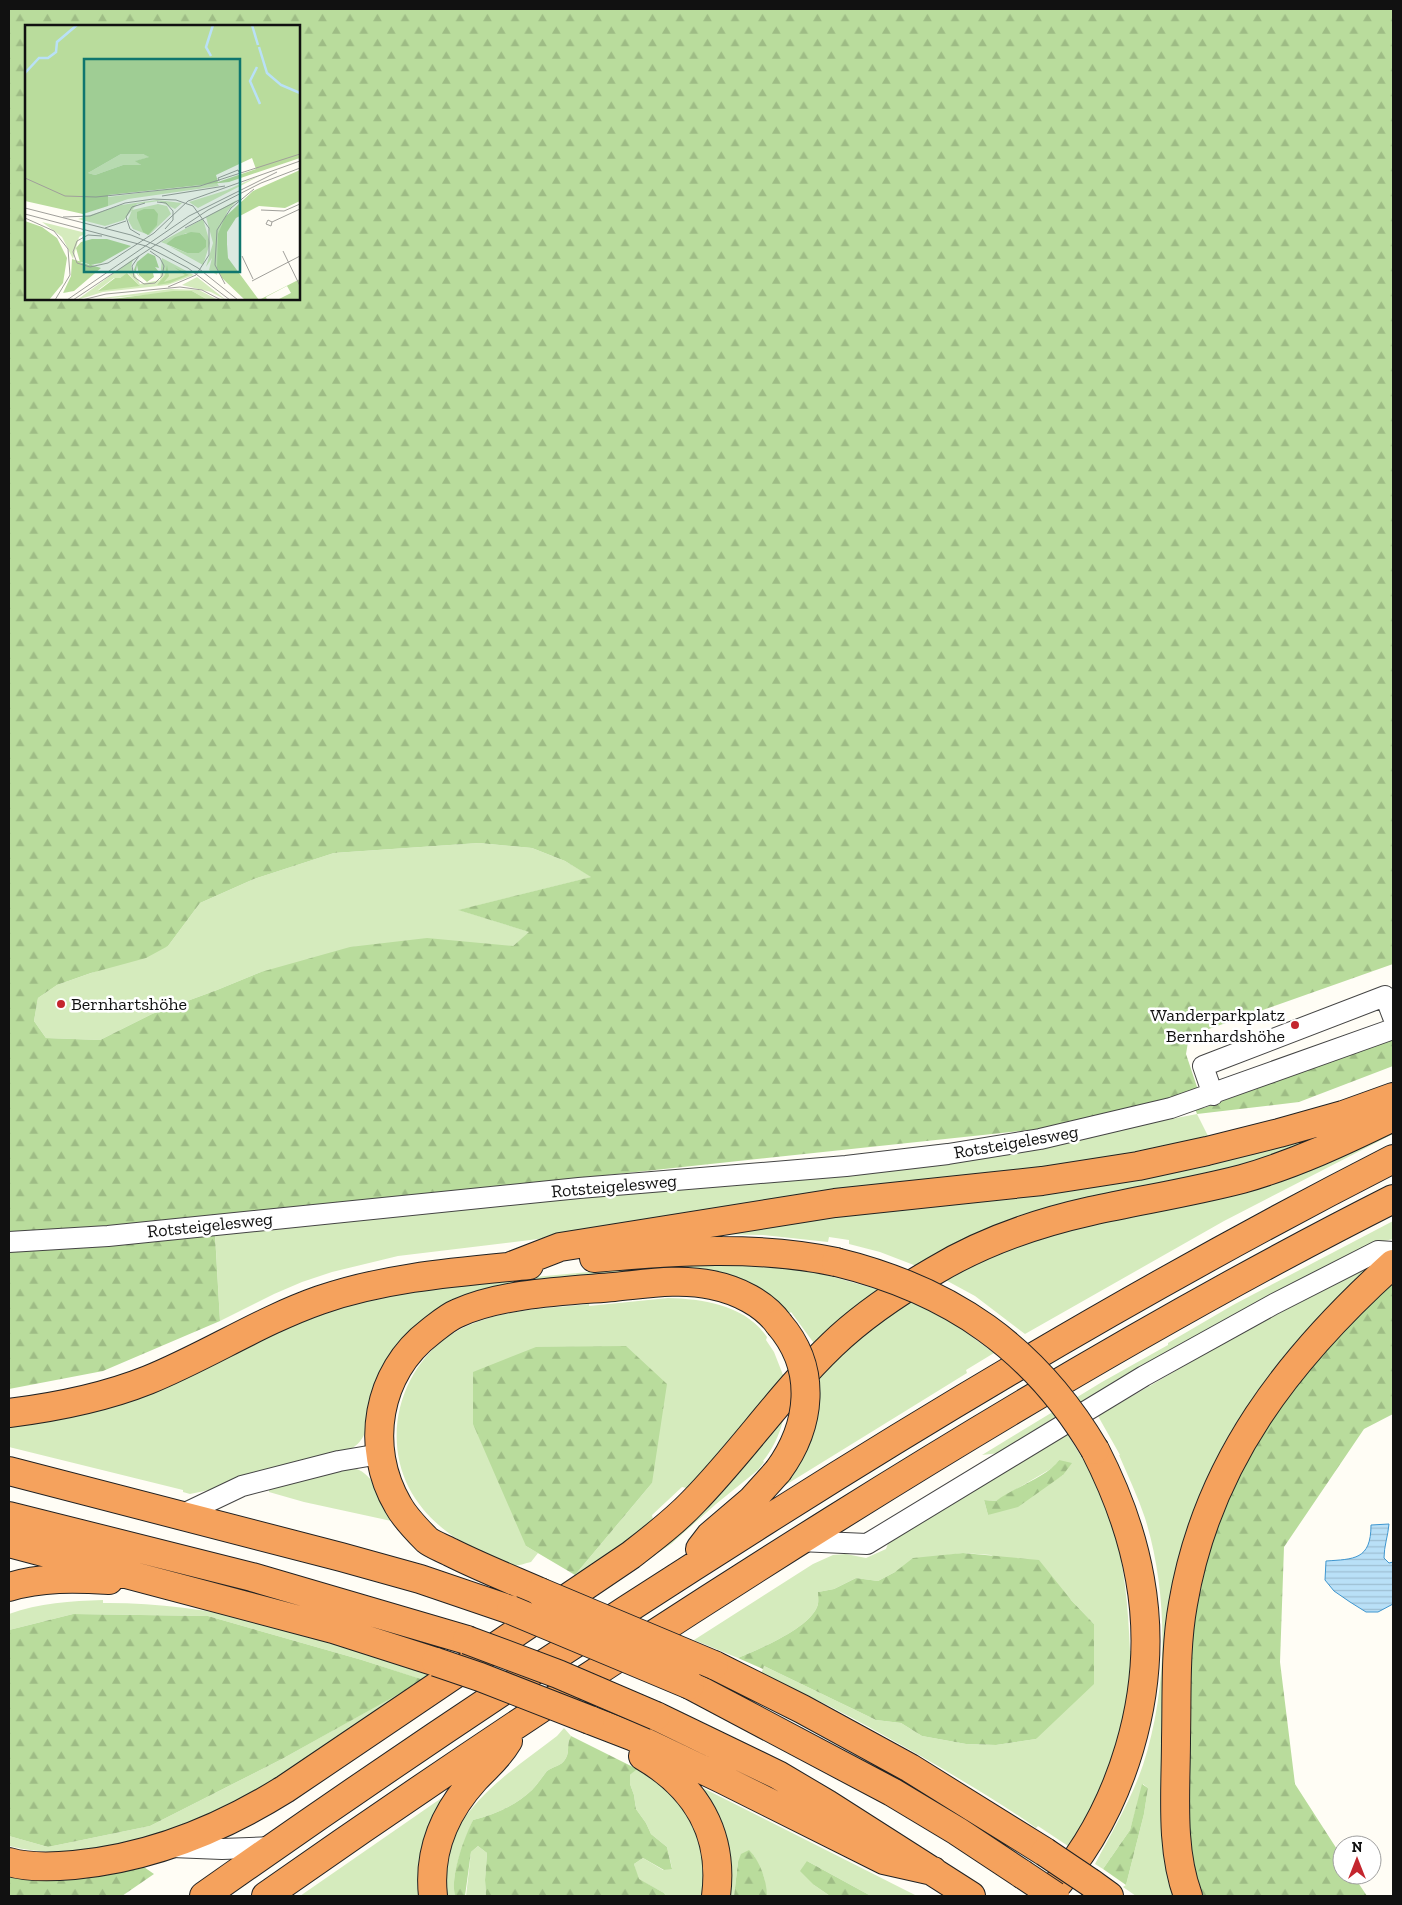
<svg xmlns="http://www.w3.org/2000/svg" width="1402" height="1905" font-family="'Zilla Slab',serif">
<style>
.grass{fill:#d5ebbd;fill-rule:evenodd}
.forest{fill:url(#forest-firs);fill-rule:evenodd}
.water{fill:url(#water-rules);stroke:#3f96cf}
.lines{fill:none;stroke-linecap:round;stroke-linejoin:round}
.minor-casing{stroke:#444;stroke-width:22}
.highway-casing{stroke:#222;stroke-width:30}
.minor{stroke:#fff;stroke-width:20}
.highway{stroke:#f5a25d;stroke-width:28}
.highway-bridge-casing{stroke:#222;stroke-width:30;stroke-linecap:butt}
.highway-bridge{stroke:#f5a25d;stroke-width:28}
.poi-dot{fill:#c4262e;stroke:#fff;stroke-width:2}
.labels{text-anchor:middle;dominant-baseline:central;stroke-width:5;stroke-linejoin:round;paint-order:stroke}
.poi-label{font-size:18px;fill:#111;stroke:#fff;text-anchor:start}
.street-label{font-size:18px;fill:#111;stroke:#fff}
.inset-river{fill:none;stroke:#b9e0f7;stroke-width:2.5}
.inset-road{fill:none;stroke:#a09f9a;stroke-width:1}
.view{fill:#0f766e;fill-opacity:0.15;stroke:#0f766e;stroke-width:2.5}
.inset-edge{fill:none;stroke:#111;stroke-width:2.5}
</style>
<defs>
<pattern id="forest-firs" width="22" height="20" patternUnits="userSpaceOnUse" patternTransform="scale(1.25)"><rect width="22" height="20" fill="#b9dc9c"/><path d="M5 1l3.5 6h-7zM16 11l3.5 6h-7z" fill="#9ebc85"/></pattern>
<pattern id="water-rules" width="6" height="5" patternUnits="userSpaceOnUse" patternTransform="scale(1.25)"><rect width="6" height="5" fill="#b9e0f7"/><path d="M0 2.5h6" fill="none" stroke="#9ebfd3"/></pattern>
</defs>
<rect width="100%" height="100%" fill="#fffdf5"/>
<!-- grass -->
<path class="grass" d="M479 843 532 848 565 861 592 877 459 910 530 932 513 946 261 972 217 990 152 1014 100 1040 46 1038 34 1021 38 998 57 985 168 946 200 903 254 879 334 853Z
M1197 1114 1209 1138 1102 1161 579 1234 398 1256 332 1272 302 1282 274 1294 220 1321 215 1233 1068 1139Z
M1344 1126 1278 1157 919 1267 880 1252 849 1244V1240L829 1237 828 1242 763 1235 713 1234Z
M1393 1127V1134L1224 1221 1025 1334 975 1296 940 1277 992 1251Z
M1393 1221V1239L1370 1244 1000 1453 982 1455 1102 1382 1168 1345V1343L1233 1305Z
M1379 1260 1330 1315 1178 1896H1136L1123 1887 1126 1885 1144 1814 1148 1788 1143 1784 1130 1830 1103 1869 1095 1864C1112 1832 1131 1800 1143 1765 1168 1689 1169 1595 1145 1518 1138 1497 1128 1476 1119 1455H1120L1098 1416 1220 1345Z
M713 1264 779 1266 823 1274 883 1291 816 1346 791 1312 787 1315 762 1294 473 1296 369 1420C365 1435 362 1444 347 1451L223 1487 190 1494 183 1492V1490L9 1447V1427L46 1422 85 1413 258 1342 298 1323 358 1302 409 1291 513 1279 653 1266Z
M668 1298C704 1299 745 1305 767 1337L766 1340 774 1352 785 1380 695 1490 682 1487 652 1515 655 1529 580 1578 575 1575 652 1483 526 1546 538 1553 531 1562C526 1563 518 1566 513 1566 504 1565 486 1554 478 1550 450 1538 423 1515 409 1488 382 1435 401 1369 449 1336 489 1309 543 1309 589 1304V1306Z
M910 1300 957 1326 994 1353 966 1370 967 1373 779 1489C809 1458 822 1420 819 1378L863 1331Z
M776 1415 783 1420C780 1434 772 1450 763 1461L764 1462 758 1470 716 1504 671 1544 603 1590Z
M1066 1432 1089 1469H1090C1096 1483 1103 1497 1108 1511 1124 1556 1128 1603 1130 1651H1135L1133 1680 1113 1765 1071 1848 1038 1826 1036 1828C1006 1806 974 1788 943 1769 883 1734 824 1701 761 1674L764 1666 876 1720 901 1723 922 1736 966 1744 996 1745 1036 1739 1094 1624 1071 1600 991 1555 963 1553 940 1556 895 1572 878 1581 856 1578 834 1589 818 1592C818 1597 819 1603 817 1607 808 1629 759 1649 738 1658L694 1640 813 1564 833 1555 846 1554 866 1558 886 1549 889 1541ZM1059 1460 1063 1475 1050 1483 988 1515 984 1500 996 1501 1054 1467Z
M343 1468C348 1468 355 1468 359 1470 375 1477 387 1508 396 1522L304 1502 269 1492V1487Z
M103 1600V1603C220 1602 326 1637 436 1676 322 1750 153 1882 9 1846V1836L48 1847 150 1826 282 1759 423 1680 362 1660 208 1616 73 1614 9 1630V1614C39 1603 71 1601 103 1600Z
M564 1728 571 1736C566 1744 570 1751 566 1758 561 1767 553 1766 547 1771 542 1777 538 1784 532 1790 515 1806 496 1814 473 1820 465 1840 450 1874 455 1896H445C443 1884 445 1874 448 1862 450 1851 453 1836 459 1826 483 1788 522 1763 557 1736Z
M641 1764 682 1803 693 1824 706 1861V1896H666L664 1893 638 1879 634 1864 643 1858 663 1870 672 1868 667 1847 651 1834 646 1823 636 1809 634 1795 630 1784V1775Z
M699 1786 917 1896H871L807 1861 814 1885 830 1896H767L764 1877 754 1856 738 1862 734 1896H727Z
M443 1797 446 1801 424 1896H300Z
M478 1846 487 1853 485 1880 486 1896H466L471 1852Z"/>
<!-- forest -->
<path class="forest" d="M9 9H1393V964L1189 1036 1186 1054 1204 1108 1393 1037V1066L1299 1102 1197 1114 1190 1095 1067 1126 214 1217 220 1321 103 1371 9 1389ZM26 26H299V299H26ZM479 843 532 848 565 861 591 877 458 910 529 932 513 946 427 938 350 947 261 972 217 990 152 1014 100 1040 46 1038 34 1021 38 998 57 985 91 973 146 958 168 946 200 903 254 879 334 853Z
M1393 1274V1414L1364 1429 1284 1547 1280 1662 1295 1784 1342 1857V1875H1353L1367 1896H1198L1185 1841V1659L1212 1522 1265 1419Z
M626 1346 667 1384 652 1483 575 1575 526 1546 473 1424V1372L536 1347Z
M1059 1460 1072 1463 1063 1475 1018 1507 988 1515 984 1500 996 1501C1014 1487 1048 1477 1059 1460Z
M963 1553 1039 1560 1071 1600 1094 1624V1684L1036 1739 996 1745 966 1744 922 1736 901 1723 876 1720 764 1666 763 1669 738 1658C759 1649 808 1629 817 1607 819 1603 818 1597 818 1592L834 1589 856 1578 878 1581 895 1572 913 1558Z
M73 1614 208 1616 362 1660 424 1680 282 1759 150 1826 48 1847 9 1836V1630Z
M571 1736 637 1769 630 1775V1784L634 1795 636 1809 646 1823 651 1834 667 1847 672 1869 664 1870 643 1858 634 1864 639 1879 664 1893 666 1896H486L485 1880 487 1853 478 1846 471 1852 465 1896H455C450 1876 464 1838 473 1820 496 1814 515 1806 532 1790 538 1784 542 1777 547 1771 553 1766 561 1767 566 1758 570 1751 566 1744 571 1736Z
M1142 1784 1148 1788 1144 1814 1126 1885 1103 1869 1130 1830Z
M749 1850C760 1861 767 1881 767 1896H734L738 1862 741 1854Z
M807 1861 871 1896H830L814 1885 800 1871Z
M141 1865 154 1874 122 1896H9V1870Z"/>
<!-- water -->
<path class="water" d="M1389 1524C1388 1536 1384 1546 1384 1558L1389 1563 1393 1562V1604L1378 1612H1366L1350 1602 1334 1591 1325 1580 1326 1561C1354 1559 1371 1560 1371 1525Z"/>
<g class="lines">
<!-- minor casing -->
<g class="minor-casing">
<path id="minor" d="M1213 1095 1203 1066 1385 996 1393 1017
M9 1242 108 1236 579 1188 846 1166 948 1154 1040 1139 1171 1108 1393 1029
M181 1515 242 1486 339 1461 380 1454
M799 1541 867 1544 1144 1376 1274 1304 1378 1251 1393 1252
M172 1847 222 1849 273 1847"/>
</g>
<!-- highway casing -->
<g class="highway-casing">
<path id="highway" d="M594 1258C675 1251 756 1245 836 1262
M511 1266 560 1247 835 1203 1042 1181 1138 1166 1207 1151 1279 1133 1343 1115 1393 1097
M9 1413C57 1407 103 1398 148 1380 207 1356 260 1321 320 1300 387 1277 458 1272 529 1265
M9 1471 341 1557 420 1579 511 1610
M9 1516 252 1577 467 1640
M9 1543 333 1629 436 1662
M700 1549 710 1536 751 1501 778 1471
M9 1587C41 1577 76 1578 109 1580
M540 1592C510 1579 480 1567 450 1552 443 1548 433 1545 427 1540 417 1530 405 1518 398 1505 364 1447 377 1372 430 1332 439 1325 448 1317 458 1313 502 1293 566 1291 614 1287 646 1284 680 1278 712 1285 737 1290 764 1303 779 1324
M714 1665 802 1709 910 1768 1045 1852
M690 1685 892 1792 957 1831 1022 1874
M656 1716 778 1775 827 1804 971 1896
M590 1720 634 1737 722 1779 884 1860 933 1871
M643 1756C696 1787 724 1834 716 1896
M9 1862C29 1868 52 1867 74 1865 149 1858 221 1829 285 1789L631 1555C653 1538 674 1522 693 1502 742 1452 781 1394 832 1345 862 1316 898 1292 934 1271 982 1242 1037 1223 1091 1211 1141 1200 1192 1192 1242 1179 1295 1164 1344 1141 1393 1117
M1091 1883 1109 1896
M204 1896C388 1766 575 1641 765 1521 970 1391 1178 1269 1393 1159
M266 1896C451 1766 640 1641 833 1520 1015 1406 1201 1296 1393 1199
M433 1896C428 1851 445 1812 475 1779 488 1765 498 1758 508 1741
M1047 1896C1123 1813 1160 1690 1140 1579 1132 1533 1116 1491 1095 1450
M1188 1896C1170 1847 1176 1791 1176 1739 1177 1694 1175 1648 1183 1604 1207 1462 1289 1358 1393 1264"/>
</g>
<!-- minor -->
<use href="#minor" class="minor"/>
<!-- highway -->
<use href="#highway" class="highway"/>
<!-- highway-bridge casing -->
<g class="highway-bridge-casing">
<path id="highway-bridge" d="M836 1262C951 1290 1035 1348 1095 1450
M778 1471C811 1426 818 1369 779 1324
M540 1592 714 1665
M511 1610 690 1685
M467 1640 558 1674 656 1716
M436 1662 480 1677 590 1720
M1045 1852 1091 1883
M1022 1874 1055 1896"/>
</g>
<!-- highway-bridge -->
<use href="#highway-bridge" class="highway-bridge"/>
</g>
<!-- markers -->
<g class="poi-dot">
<circle cx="61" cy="1004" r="5"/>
<circle cx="1295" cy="1025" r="5"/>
</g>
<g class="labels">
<!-- poi labels -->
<g class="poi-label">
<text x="71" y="1004">Bernhartshöhe</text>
<text x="1285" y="1015" text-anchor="end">Wanderparkplatz<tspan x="1285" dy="21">Bernhardshöhe</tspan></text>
</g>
<!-- street labels -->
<g class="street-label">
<text transform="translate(1016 1142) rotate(-10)">Rotsteigelesweg</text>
<text transform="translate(614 1186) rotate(-5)">Rotsteigelesweg</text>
<text transform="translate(210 1225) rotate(-6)">Rotsteigelesweg</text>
</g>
</g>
<!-- overview -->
<g transform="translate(25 25)">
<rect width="275" height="275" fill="#fffdf5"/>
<path d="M96 129H118L125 132 111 136 116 140H98L70 150 63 148ZM238 149 173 183 164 177 202 165ZM192 158 194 161 103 174 83 181V172ZM132 175 157 178 150 184 134 176 112 179 99 195 80 201 53 194 96 180ZM212 175 202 187 192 250 184 245 187 233 181 242 188 218 181 192ZM133 179 142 181 146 189 124 210 108 204 103 195 107 185ZM178 194 185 218 178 240 144 221 162 228H174L181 215 175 208H161L141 219 136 217ZM17 197 61 208 54 212 48 234 37 212ZM137 233 169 250 143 260 78 267 52 275 108 234 106 242 115 259 135 255ZM103 248 114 260 73 265 89 253H95ZM172 252 201 275 186 267 157 260ZM146 264 174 265 193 275H183L167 266 63 275Z" fill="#d5ebbd" fill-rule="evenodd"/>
<path d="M0 0H275V133L204 157 83 170V181L58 189 0 176ZM96 129H118L124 132 110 136 116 140H98L70 150 63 148ZM227 133 231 144 193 157 191 150ZM275 145V176L260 183 234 181 211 193 202 207V219L203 233 234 275 275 254V275H252L266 268 262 261 241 272 242 275H220L197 253 192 243 193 209 200 192 228 166ZM119 184H129L133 189 132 200 123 210 118 207 112 193V187ZM0 196 17 202 32 213 42 233 38 258 24 275H0ZM166 207 175 208 181 215V222L174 228H162L141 219 150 212ZM67 214H82L106 221 76 238 64 240 55 237 51 223 56 217ZM123 228 130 231 134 243 130 242 134 247 128 248 129 252 122 257 114 250 112 240 111 246 116 254 109 245 112 237ZM47 234 76 243 49 266 38 268 46 251ZM142 240 144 251 139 257 160 250 149 242 164 250 145 258 132 260 140 250ZM102 248 115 261 73 266 90 253H95ZM148 266H167L183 275H80Z" fill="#b9dc9c" fill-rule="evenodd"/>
<path class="inset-river" d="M227 0 233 20M234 22 242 48 256 60 275 68M186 31 181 22 188 0M232 42 225 56 235 79M0 48 14 33H23L31 27 32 17 52 0"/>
<path class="inset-road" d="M0 153 40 171 71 172 175 161 275 129M194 156 193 153 213 145 215 149M137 171 200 161M132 177 141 178 148 186V195L140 204M0 183 106 210 136 222 173 243 213 275M236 185 259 186 275 179M0 189 121 221 163 243 205 275M38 192 65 191 100 178 128 174 151 175 168 181 184 203V230L171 250 143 262M0 193 29 206 43 224 45 250 30 275M247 197 243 195 241 199 246 201 247 197 275 184M80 203 101 196M160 203 216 174M115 210 105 204 101 192 107 182 120 178M77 211 63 210 52 216 48 227 52 238 65 242 83 238 129 208 163 176 275 136M258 226 275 261M114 231 107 241 109 252 119 259 130 258 137 251 139 241 135 233 125 226M217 231 228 254M227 256 275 231M200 259 190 240 192 205 206 183 229 164M42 275 164 191 252 147M48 275 183 185 236 158 275 143M57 275 81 269 155 262 177 265 196 275"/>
<path class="view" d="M59 34H215V247H59Z"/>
<rect width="275" height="275" class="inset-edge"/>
</g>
<!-- border -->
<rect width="1402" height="1905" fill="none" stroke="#111111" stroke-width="20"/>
<!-- north arrow -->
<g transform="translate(1357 1860)"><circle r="24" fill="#ffffff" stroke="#a0a0a0"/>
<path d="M0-4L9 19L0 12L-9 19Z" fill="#c4262e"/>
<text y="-8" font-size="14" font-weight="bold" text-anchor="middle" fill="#111111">N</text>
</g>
</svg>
